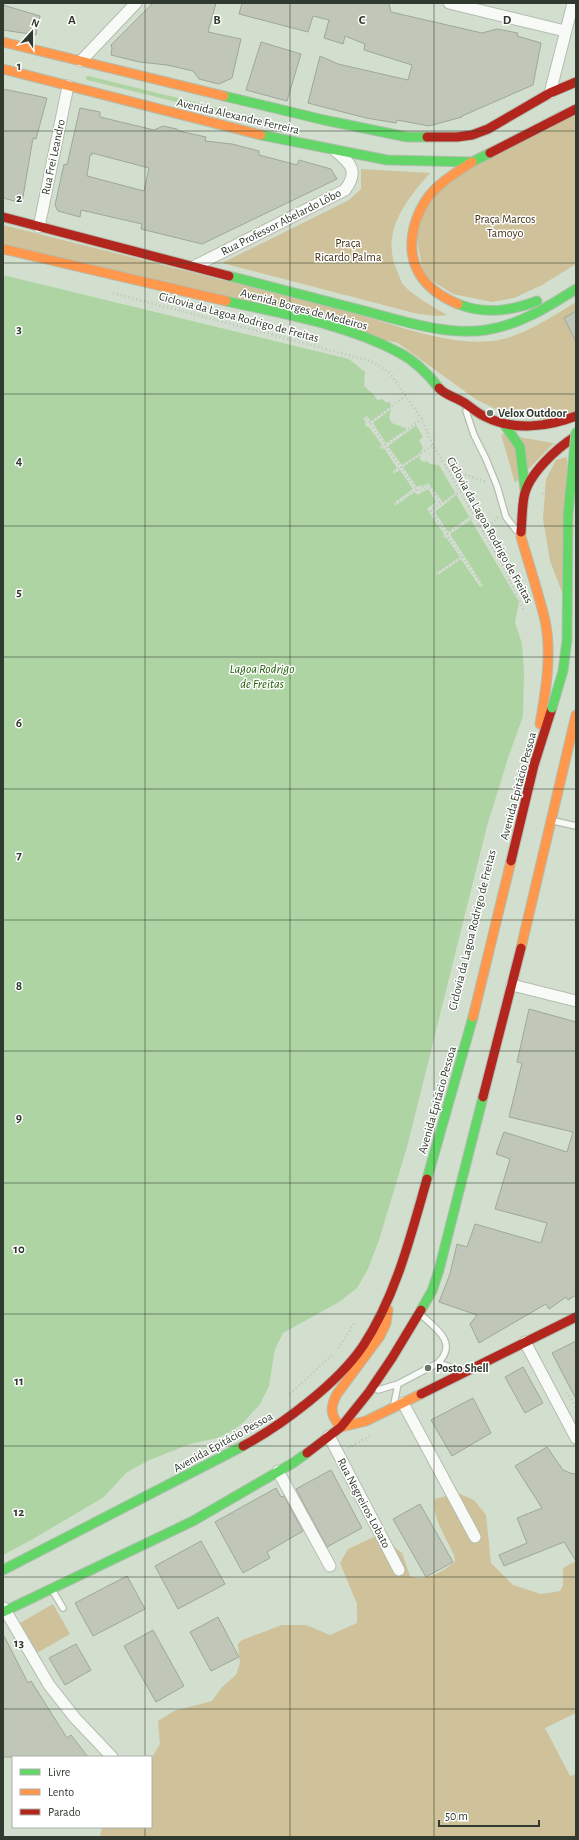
<svg xmlns="http://www.w3.org/2000/svg" width="579" height="1840" font-family="'Alegreya Sans',sans-serif">
<style>
.green{fill:#cfc19a}
.water{fill:#afd4a4}
.pier{fill:#d2dfce}
.lines{fill:none;stroke-linecap:round;stroke-linejoin:round}
.stream{stroke:#afd4a4;stroke-width:4}
.building{fill:#c0c7b9;stroke:#9fa799;fill-rule:evenodd}
.lane-casing{stroke:#b3bdaf;stroke-width:8}
.street-casing{stroke:#b3bdaf;stroke-width:13}
.fast-casing{stroke:#b3bdaf;stroke-width:11}
.slow-casing{stroke:#b3bdaf;stroke-width:11}
.jam-casing{stroke:#b3bdaf;stroke-width:11}
.path{stroke:#bfc3bd;stroke-width:2.5;stroke-dasharray:1 3;stroke-linecap:butt}
.lane{stroke:#f8faf8;stroke-width:5.5}
.street{stroke:#f8faf8;stroke-width:11}
.fast{stroke:#63d668;stroke-width:9}
.slow{stroke:#ff974d;stroke-width:9}
.jam{stroke:#b3261e;stroke-width:9}
.fast-bridge-casing{stroke:#b7beb5;stroke-width:11;stroke-linecap:butt}
.fast-bridge{stroke:#63d668;stroke-width:9}
.grid{fill:none;stroke:#303a2e;stroke-width:1;stroke-opacity:0.55}
.poi-dot{fill:#697466;stroke:#fff;stroke-width:1.5}
.labels{text-anchor:middle;dominant-baseline:central;stroke-width:3;stroke-linejoin:round;paint-order:stroke}
.street-label{font-size:12px;fill:#303a2e;stroke:#fff}
.park-label{font-size:12px;fill:#433213;stroke:#fff}
.poi-label{font-size:12px;font-weight:bold;fill:#303a2e;stroke:#fff;text-anchor:start}
.water-label{font-size:13px;font-style:italic;fill:#24600a;stroke:#fff}
.grid-label{font-size:13px;text-anchor:middle;font-weight:bold;fill:#303a2e;stroke:#fff;stroke-width:3;stroke-linejoin:round;paint-order:stroke}
</style>
<rect width="100%" height="100%" fill="#d2dfce"/>
<!-- green -->
<path class="green" d="M576 112V264L542 285 514 298 492 302 453 294 423 275 414 220 446 178Z
M361 169 430 173C407 199 381 231 396 268 398 273 400 279 402 283 410 294 435 308 447 315L438 316 418 314 222 263 349 200 361 189Z
M3 225C116 253 229 282 342 310 389 322 444 346 492 341 518 339 554 316 576 302V419H546L506 414 477 400 398 343 3 245Z
M501 434 554 443 515 483Z
M567 457 569 610 550 561 543 519 546 479 556 460Z
M458 1493 474 1500 486 1515 491 1563 513 1585 541 1594 560 1591 563 1585V1568L576 1561V1713L545 1728 570 1776 576 1774V1837H100L102 1827H151V1759L160 1744 158 1721 174 1711 212 1701 222 1687 236 1675 240 1663 238 1644 242 1640 282 1625H306L330 1635 357 1623V1604L340 1563 348 1549 376 1536 382 1538 402 1553 410 1576C424 1583 445 1571 455 1561L454 1555C448 1541 430 1514 435 1499Z
M53 1604 70 1634 37 1653 20 1623Z"/>
<!-- water -->
<path class="water" d="M3 275 349 359 365 372 364 386 374 395 377 400 382 399 387 403 390 401 391 409 389 418 392 423 410 430 416 425 423 437 419 440 423 448 420 453 421 456 419 458 423 462 427 461 430 464 439 465 519 602 515 622 522 644 524 673 523 716 509 755 487 826 407 1147 379 1240 368 1269 357 1288 339 1302 283 1333 275 1349 269 1386 260 1404 243 1423 230 1432 217 1438 190 1444 147 1461 126 1473 104 1497 33 1539 3 1555Z"/>
<!-- pier -->
<path class="pier" d="M390 407 391 409 373 423 386 443 408 428 410 430 388 446 402 465 420 453 421 455 403 467 417 487 421 485 422 487 428 483 443 502 455 493 456 495 435 512 448 532 469 517 471 520 450 534 483 585 480 587 461 559 438 575 436 573 460 557 446 537 444 538 443 536 444 534 427 509 436 502 428 489 417 495 415 492 395 506 394 503 413 489 400 470 394 474 393 471 397 468 384 448 381 449 380 447 382 445 368 426 367 427 365 425 366 423 363 418 367 416 371 421Z"/>
<g class="lines">
<!-- stream -->
<path class="stream" d="M88 78 291 128"/>
</g>
<!-- building -->
<path class="building" d="M153 3H216L208 32 241 39 232 78 219 84 199 79 193 71 167 65 139 62 111 55 112 48 111 45Z
M242 3H389L391 12 482 33 497 29 518 33 517 36 541 43 533 85 462 116V117L429 126 397 120 396 123 366 118 308 103 320 56 338 64 408 80 412 65 364 50 365 44 345 36 343 44 324 38 329 20 313 16 308 32 239 14Z
M3 5 40 16 36 35 3 30Z
M261 42 301 54 287 101 246 90Z
M3 89 47 98 36 139 33 138 22 203 3 198Z
M80 108 100 112V117L154 130 163 126 177 129 179 131 206 137 205 141 232 144 259 151V155L297 165 299 160 331 169 337 179 202 244 141 229 142 224 81 210 80 217 58 211 55 205 64 164 67 165ZM92 153 149 168 144 191 87 176 90 155H92Z
M576 311V342L564 318Z
M529 1009 576 1022V1295L568 1300 566 1297 549 1309 546 1304 479 1343 470 1324 477 1315 439 1302 450 1274 457 1244 467 1247 475 1224 541 1243 547 1223 495 1209 510 1159 496 1154 504 1132 567 1152 573 1132 509 1117 522 1063 517 1062Z
M576 1341V1399L552 1353Z
M523 1367 543 1403 525 1413 505 1377Z
M473 1398 491 1433 452 1456 431 1420Z
M547 1447 563 1470 570 1473 576 1474V1561L564 1542 504 1566 499 1555 527 1543 517 1518 542 1508 515 1466Z
M331 1470 362 1528 327 1547 296 1489Z
M276 1488 281 1497 284 1496 303 1531 267 1552 270 1558 243 1573 215 1522Z
M420 1504 453 1562 426 1577 393 1519Z
M201 1541 225 1584 178 1609 155 1566Z
M127 1576 145 1609 93 1636 75 1603Z
M218 1617 239 1657 211 1671 190 1632Z
M153 1630 184 1686 156 1702 124 1646Z
M3 1634 28 1683 31 1681 67 1738 71 1735 88 1757H3Z
M76 1644 91 1670 65 1685 49 1658Z"/>
<g class="lines">
<!-- lane casing -->
<g class="lane-casing">
<path id="lane" d="M466 411 474 435 486 459 497 486 506 517 516 530
M554 821 576 826
M438 1363 460 1370
M378 1390 398 1384 438 1363C458 1343 437 1329 421 1315
M394 1404 398 1384
M54 1593 63 1608"/>
</g>
<!-- street casing -->
<g class="street-casing">
<path id="street" d="M449 3 565 31
M81 61 136 3
M550 93 573 3
M39 227 68 86
M195 266 345 190C359 171 351 164 336 151
M512 985 576 1001
M525 1342 576 1438
M403 1403 475 1537
M329 1436 399 1570
M278 1471 330 1566
M4 1608 49 1685 75 1718 112 1757"/>
</g>
<!-- fast casing -->
<g class="fast-casing">
<path id="fast" d="M224 96 324 120 407 137H427
M261 135 387 160 472 162 490 153
M229 276C273 287 317 299 361 310 400 320 445 336 486 330 519 325 548 307 576 289
M226 301C283 314 345 324 398 352 414 360 428 374 439 388
M458 304C485 315 511 311 537 301
M504 424 520 447 525 490
M427 1179 473 1017
M421 1310 432 1291 439 1270 483 1097
M3 1570 243 1446
M3 1612 193 1521 293 1463 307 1453"/>
</g>
<!-- slow casing -->
<g class="slow-casing">
<path id="slow" d="M3 42 224 96
M3 69 261 135
M3 249 226 301
M458 304C424 290 405 265 414 227 417 216 422 205 429 196 440 182 457 172 472 162
M521 532V537C529 564 538 592 545 620 552 654 546 690 540 724
M521 948 576 715
M473 1017 511 861
M388 1310 386 1323 380 1336 337 1394C330 1407 330 1416 341 1427L366 1421 421 1394"/>
</g>
<!-- jam casing -->
<g class="jam-casing">
<path id="jam" d="M427 137H457L472 135 488 129 550 93 576 82
M490 153 576 109
M3 217 229 276
M439 388C445 395 455 397 463 402 471 407 478 414 486 417 514 431 548 427 576 416
M521 532C522 521 522 508 524 497 528 474 557 448 576 436
M511 861 534 765 552 708
M483 1097 521 948
M421 1394 576 1317
M243 1446C282 1425 338 1383 363 1346 396 1296 411 1235 427 1179
M307 1453 341 1427 369 1392 392 1358 421 1310"/>
</g>
<!-- path -->
<path class="path" d="M113 293 371 361 389 372 422 419 433 445 502 564 523 609
M366 418 418 491H420L427 486 430 487 441 504
M370 423 406 395
M382 447 422 419
M446 468 486 482
M395 472 433 445
M461 491 432 509 431 511 481 584
M542 494 549 492 553 489
M396 504 417 489
M483 532 498 517
M444 536 470 518H474
M438 573 462 557
M338 1348 355 1323
M567 1392 576 1408
M290 1394 333 1354
M348 1448 372 1435"/>
<!-- lane -->
<use href="#lane" class="lane"/>
<!-- street -->
<use href="#street" class="street"/>
<!-- fast -->
<use href="#fast" class="fast"/>
<!-- slow -->
<use href="#slow" class="slow"/>
<!-- jam -->
<use href="#jam" class="jam"/>
<!-- fast-bridge casing -->
<g class="fast-bridge-casing">
<path id="fast-bridge" d="M552 708 563 671 567 640 568 515 576 432"/>
</g>
<!-- fast-bridge -->
<use href="#fast-bridge" class="fast-bridge"/>
</g>
<!-- grid -->
<path class="grid" d="M145 3V1757M290 3V1837M434 3V1837M3 131H576M3 263H576M3 394H576M3 526H576M3 657H576M3 789H576M3 920H576M3 1051H576M3 1183H576M3 1314H576M3 1446H576M3 1577H576M3 1709H576M145 1827V1837"/>
<!-- markers -->
<g class="poi-dot">
<circle cx="490" cy="413" r="4"/>
<circle cx="428" cy="1368" r="4"/>
</g>
<g class="labels">
<!-- street labels -->
<g class="street-label">
<text transform="translate(238 116) rotate(13)">Avenida Alexandre Ferreira</text>
<text transform="translate(53 157) rotate(-78)">Rua Frei Leandro</text>
<text transform="translate(281 222) rotate(-27)">Rua Professor Abelardo Lôbo</text>
<text transform="translate(304 309) rotate(15)">Avenida Borges de Medeiros</text>
<text transform="translate(239 317) rotate(15)">Ciclovia da Lagoa Rodrigo de Freitas</text>
<text transform="translate(490 530) rotate(61)">Ciclovia da Lagoa Rodrigo de Freitas</text>
<text transform="translate(518 786) rotate(-75)">Avenida Epitácio Pessoa</text>
<text transform="translate(472 930) rotate(-76)">Ciclovia da Lagoa Rodrigo de Freitas</text>
<text transform="translate(437 1100) rotate(-74)">Avenida Epitácio Pessoa</text>
<text transform="translate(223 1442) rotate(-29)">Avenida Epitácio Pessoa</text>
<text transform="translate(364 1503) rotate(62)">Rua Negreiros Lobato</text>
</g>
<!-- park labels -->
<g class="park-label">
<text x="505" y="219">Praça Marcos<tspan x="505" dy="14">Tamoyo</tspan></text>
<text x="348" y="243">Praça<tspan x="348" dy="14">Ricardo Palma</tspan></text>
</g>
<!-- poi labels -->
<g class="poi-label">
<text x="498" y="413">Velox Outdoor</text>
<text x="436" y="1368">Posto Shell</text>
</g>
<!-- water labels -->
<g class="water-label">
<text x="262" y="669">Lagoa Rodrigo<tspan x="262" dy="15">de Freitas</tspan></text>
</g>
</g>
<g class="grid-label">
<text x="72" y="24">A</text>
<text x="217" y="24">B</text>
<text x="362" y="24">C</text>
<text x="507" y="24">D</text>
<text x="19" y="70">1</text>
<text x="19" y="202">2</text>
<text x="19" y="333">3</text>
<text x="19" y="465">4</text>
<text x="19" y="596">5</text>
<text x="19" y="727">6</text>
<text x="19" y="859">7</text>
<text x="19" y="990">8</text>
<text x="19" y="1122">9</text>
<text x="19" y="1253">10</text>
<text x="19" y="1385">11</text>
<text x="19" y="1516">12</text>
<text x="19" y="1647">13</text>
</g>
<!-- border -->
<rect width="579" height="1840" fill="none" stroke="#303a2e" stroke-width="8"/>
<!-- legend -->
<rect x="12" y="1756" width="140" height="72" fill="#ffffff" stroke="#acb0ab"/>
<rect x="20" y="1769" width="20" height="6" fill="#63d668" stroke="#acb0ab"/>
<text x="48" y="1776" font-size="12" fill="#303a2e">Livre</text>
<rect x="20" y="1789" width="20" height="6" fill="#ff974d" stroke="#acb0ab"/>
<text x="48" y="1796" font-size="12" fill="#303a2e">Lento</text>
<rect x="20" y="1809" width="20" height="6" fill="#b3261e" stroke="#acb0ab"/>
<text x="48" y="1816" font-size="12" fill="#303a2e">Parado</text>
<!-- north arrow -->
<g transform="translate(32 32) rotate(21)" stroke="#ffffff" stroke-width="3" paint-order="stroke">
<path d="M0-3L7 15L0 10L-7 15Z" fill="#303a2e"/>
<text y="-6" font-size="11" font-weight="bold" text-anchor="middle" fill="#303a2e">N</text>
</g>
<!-- scale -->
<path d="M439 1820v6h100v-6" fill="none" stroke="#303a2e" stroke-width="2"/>
<text x="445" y="1820" font-size="12" fill="#303a2e" stroke="#ffffff" stroke-width="3" paint-order="stroke">50 m</text>
</svg>
